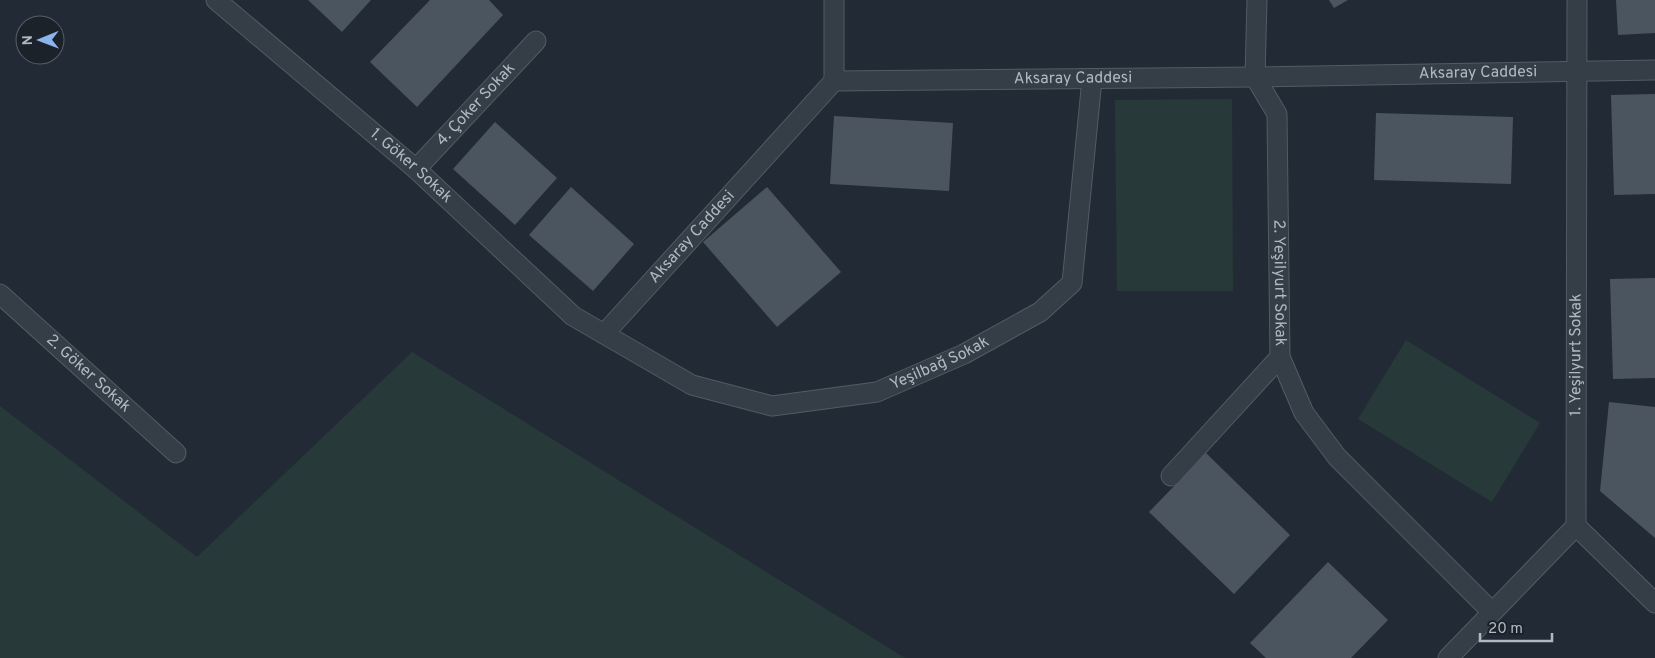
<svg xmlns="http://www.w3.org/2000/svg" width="1655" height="658" font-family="Overpass,sans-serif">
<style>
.green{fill:#273938}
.building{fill:#4b5560}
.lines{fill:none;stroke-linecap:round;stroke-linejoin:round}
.street-casing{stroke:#535b63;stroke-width:21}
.street{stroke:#353d46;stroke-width:19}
.labels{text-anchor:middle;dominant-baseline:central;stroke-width:4;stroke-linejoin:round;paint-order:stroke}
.street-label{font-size:16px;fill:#b0b8c2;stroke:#1b222a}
</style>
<rect width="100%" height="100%" fill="#222b35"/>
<!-- green -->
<path class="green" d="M1232 99 1233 291H1117L1115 100Z
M1406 340 1540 423 1492 502 1358 419Z
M412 352 905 658H0V406L197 557Z"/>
<!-- building -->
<path class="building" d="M308 0H371L342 32Z
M430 0H489L503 15 417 107 370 62Z
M1329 0H1348L1334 8Z
M1616 0H1655V33L1618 35Z
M1655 94V194L1614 195 1611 95Z
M1376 113 1513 117 1511 184 1374 180Z
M834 116 953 123 949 191 830 184Z
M495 122 557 178 515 225 453 169Z
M571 187 634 244 593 291 529 235Z
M767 187 841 272 777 327 703 242Z
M1655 278V378L1613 379 1610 279Z
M1609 402 1655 407V538L1600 491Z
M1206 453 1290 535 1234 594 1149 512Z
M1328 562 1388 620 1351 658H1266L1250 643Z"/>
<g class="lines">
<!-- street casing -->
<g class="street-casing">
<g id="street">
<path id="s1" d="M216 0 416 169 573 316 692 385 772 406 877 392 964 354 1040 312 1072 283 1092 79"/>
<path id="s2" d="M1257 0 1255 77 1277 114 1280 357 1304 413 1337 457 1492 612"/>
<path d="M834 81V0"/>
<path id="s3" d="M416 169 536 41"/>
<path id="s4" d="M0 294 176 453"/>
<path id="s5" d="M604 334 834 81 1255 77 1655 70"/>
<path d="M1171 476 1280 357"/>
<path d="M1576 526 1655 603"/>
<path id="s6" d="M1448 658 1576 526 1577 0"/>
</g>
</g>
<!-- street -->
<use href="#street" class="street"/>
</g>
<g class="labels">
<!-- street labels -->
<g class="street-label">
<text stroke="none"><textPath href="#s5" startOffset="986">Aksaray Caddesi</textPath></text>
<text stroke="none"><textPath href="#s5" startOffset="581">Aksaray Caddesi</textPath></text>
<text stroke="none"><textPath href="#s3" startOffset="88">4. Çoker Sokak</textPath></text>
<text stroke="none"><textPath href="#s1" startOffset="256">1. Göker Sokak</textPath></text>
<text stroke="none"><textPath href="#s5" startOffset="131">Aksaray Caddesi</textPath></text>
<text stroke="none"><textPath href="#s2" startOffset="289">2. Yeşilyurt Sokak</textPath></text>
<text stroke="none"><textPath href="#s6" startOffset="355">1. Yeşilyurt Sokak</textPath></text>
<text stroke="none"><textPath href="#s1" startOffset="872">Yeşilbağ Sokak</textPath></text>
<text stroke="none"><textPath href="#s4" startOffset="119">2. Göker Sokak</textPath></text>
</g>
</g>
<!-- north arrow -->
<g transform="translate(40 40) rotate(269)"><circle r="24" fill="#1b222a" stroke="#575e67"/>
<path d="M0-4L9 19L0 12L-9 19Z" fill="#8bb4ec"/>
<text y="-8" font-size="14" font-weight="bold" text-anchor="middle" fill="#b0b8c2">N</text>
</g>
<!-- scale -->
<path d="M1480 633v8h72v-8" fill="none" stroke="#b0b8c2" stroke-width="2.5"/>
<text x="1488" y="633" font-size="15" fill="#b0b8c2" stroke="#1b222a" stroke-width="4" paint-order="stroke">20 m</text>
</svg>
